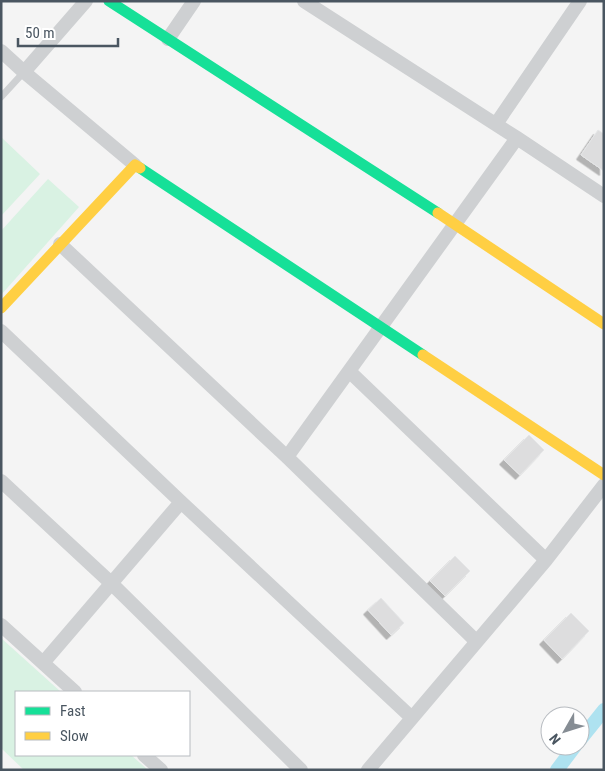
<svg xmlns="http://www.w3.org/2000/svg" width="605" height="771" font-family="'Roboto Condensed',sans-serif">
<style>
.green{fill:#d9f2e3}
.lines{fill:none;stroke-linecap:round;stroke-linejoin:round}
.canal{stroke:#aee2f0;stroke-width:14}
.building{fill:#ddddde;stroke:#e5e6e7;filter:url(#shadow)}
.lane{stroke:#ced0d2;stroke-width:7}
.street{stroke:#ced0d2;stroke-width:14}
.fast{stroke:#16e098;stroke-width:11}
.slow{stroke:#ffcf43;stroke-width:11}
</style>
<defs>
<filter id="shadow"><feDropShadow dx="-4.5" dy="4.5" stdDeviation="0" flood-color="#0004"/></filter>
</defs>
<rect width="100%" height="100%" fill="#f4f4f4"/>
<!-- green -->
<path class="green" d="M1 137 40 174 1 216Z
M48 179 79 207 1 295V231Z
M1 638 61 692H16V755H131L148 770H24L1 748Z"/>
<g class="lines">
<!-- canal -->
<path class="canal" d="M580 740 604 710
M557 770 575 746"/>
</g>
<!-- building -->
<path class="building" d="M598 130 604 134V171L581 155Z
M529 435 544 450 520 475 504 460Z
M455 556 470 571 445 596 430 581Z
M381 598 404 623 391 635 368 610Z
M571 613 589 631 562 659 544 640Z"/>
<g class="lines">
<!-- lane -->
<path class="lane" d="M1 97 24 72"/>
<!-- street -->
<path class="street" d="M304 1 517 138 604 196
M168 39 194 1
M1 51 24 72 135 165
M24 72 86 1
M496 124 580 1
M60 244 287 457 476 641
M1 331 181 502 412 718
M349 371 546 560
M287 457 517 138
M1 481 111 583 301 770
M1 625 75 692
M43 663 181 502
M144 755 161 770
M368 770 546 560 604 485"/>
<!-- fast -->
<path class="fast" d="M109 1 438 213
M140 168 423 355"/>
<!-- slow -->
<path class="slow" d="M438 213 604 324
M1 308 135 165 140 168
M423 355 604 475"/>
</g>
<!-- border -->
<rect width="605" height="771" fill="none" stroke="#4a5661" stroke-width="5"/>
<!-- legend -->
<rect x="15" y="691" width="175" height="65" fill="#ffffff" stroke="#b7bbc0"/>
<rect x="25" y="707" width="25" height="8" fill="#16e098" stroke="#b7bbc0"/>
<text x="60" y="716" font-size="15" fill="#4a5661">Fast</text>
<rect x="25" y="732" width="25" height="8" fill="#ffcf43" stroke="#b7bbc0"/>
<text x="60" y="741" font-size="15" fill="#4a5661">Slow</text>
<!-- north arrow -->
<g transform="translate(565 731) rotate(231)"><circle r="24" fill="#ffffff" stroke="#b7bbc0"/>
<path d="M0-4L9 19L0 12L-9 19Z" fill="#868d94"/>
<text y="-8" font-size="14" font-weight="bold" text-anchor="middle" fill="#4a5661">N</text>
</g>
<!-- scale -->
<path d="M18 38v8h100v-8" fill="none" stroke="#4a5661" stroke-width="2.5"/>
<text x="25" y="38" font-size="15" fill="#4a5661" stroke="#ffffff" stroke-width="4" paint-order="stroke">50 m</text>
</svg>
